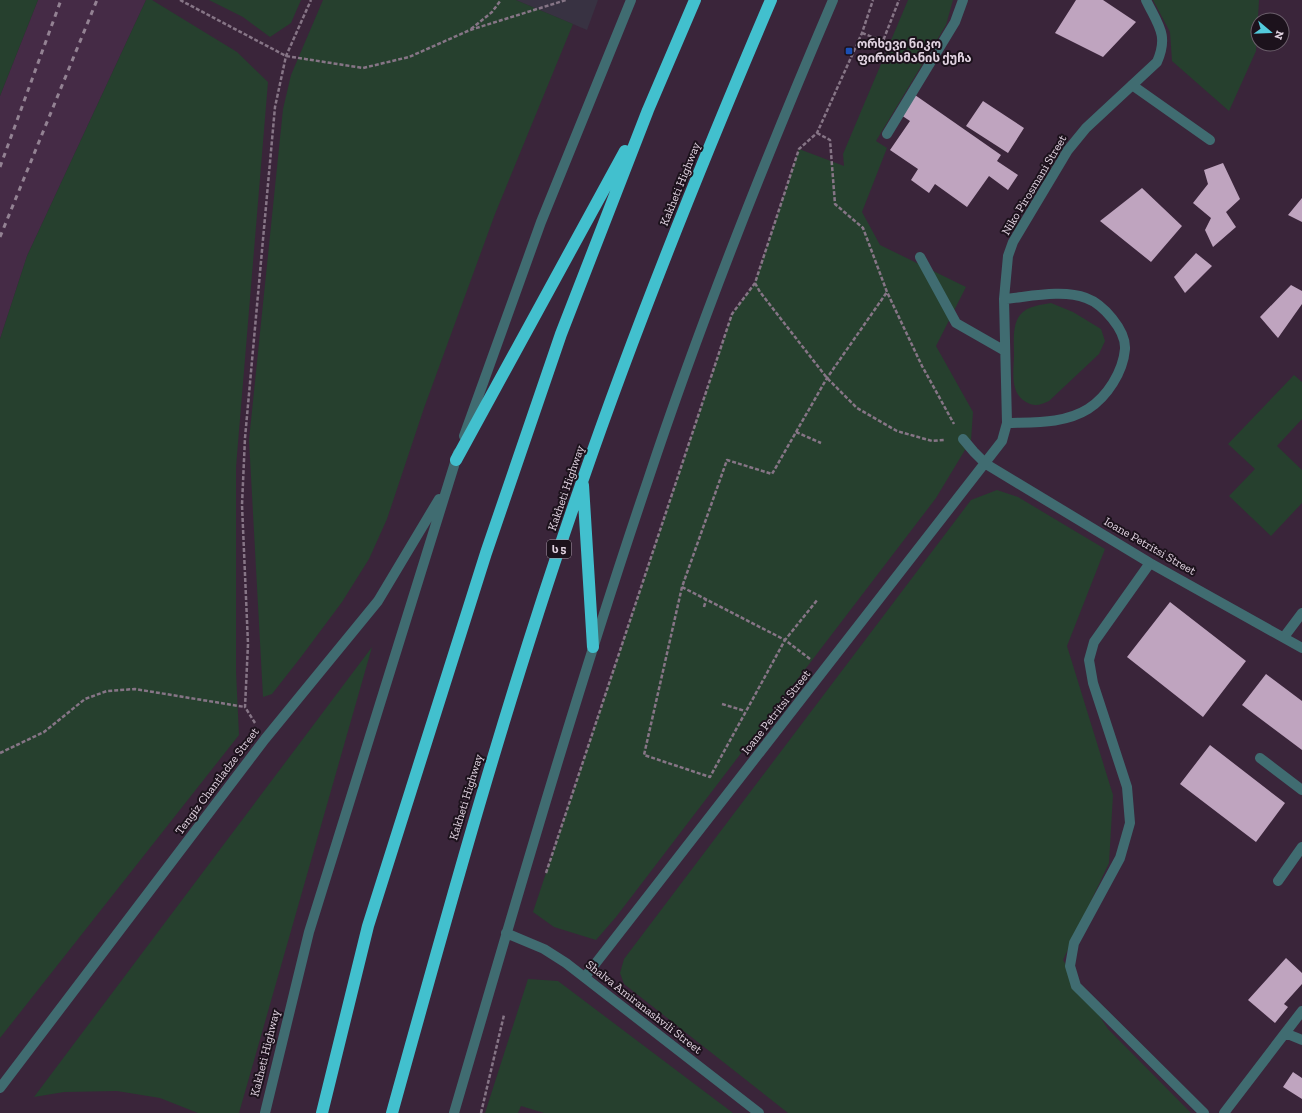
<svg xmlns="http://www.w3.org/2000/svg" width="1302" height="1113" font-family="'Zilla Slab','Noto Sans Georgian',serif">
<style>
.commercial{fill:#383242}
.built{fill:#452b46}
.green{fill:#26402e}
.building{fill:#bfa4bf}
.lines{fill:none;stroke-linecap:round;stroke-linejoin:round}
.path{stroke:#867586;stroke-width:2.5;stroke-dasharray:4 2;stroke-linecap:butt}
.minor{stroke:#406c71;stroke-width:10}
.highway{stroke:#42c0ce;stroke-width:12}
.rail{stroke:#938293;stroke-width:3;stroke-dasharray:5 5;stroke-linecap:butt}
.transit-dot{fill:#1a4fb4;stroke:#1c121c;stroke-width:1.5}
.labels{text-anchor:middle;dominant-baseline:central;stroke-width:4;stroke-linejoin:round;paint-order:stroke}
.shield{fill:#1c121c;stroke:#a699a6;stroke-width:1}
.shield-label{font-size:11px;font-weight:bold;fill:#e1d3e1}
.poi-label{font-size:12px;font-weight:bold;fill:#e1d3e1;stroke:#1c121c;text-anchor:start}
.street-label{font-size:12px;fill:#e1d3e1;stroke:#1c121c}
</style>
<rect width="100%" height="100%" fill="#3a253a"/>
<!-- commercial -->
<path class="commercial" d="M516 0H598L587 30Z"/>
<!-- built -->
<path class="built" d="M38 0H146L27 256 0 339V96Z"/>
<!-- green -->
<path class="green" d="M0 0H38L0 96Z
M146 0H152L237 52 268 82 236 467V671L239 735 0 1038V339L27 256Z
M209 0H301L291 23 270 37 243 17Z
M323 0H516L573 24 495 214 424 408 387 519 369 559 342 602 301 657 272 694 263 697 249 440 283 109 291 75Z
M908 0H953L946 25 876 141 887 148 862 212 880 245 966 287 936 346 973 412 971 440 936 498 616 917 596 940 554 927 533 912 732 314 755 283 799 149 844 166 843 154Z
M1153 0H1259L1256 51 1229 111 1172 61 1170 32Z
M1051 303 1073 312 1101 329 1105 341 1099 354 1049 401C1041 405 1034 407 1026 402 1009 392 1014 371 1014 354 1014 343 1012 325 1020 315 1027 306 1040 305 1051 303Z
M1294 375 1302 382V419L1277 446 1302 470V503L1271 536 1229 496 1255 469 1228 444Z
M997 490 1018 497 1105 549 1067 646 1113 795 1109 863 1063 960 1108 1029 1191 1113H788L624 984 620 973 624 959 971 500Z
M372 647 239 1113H198L160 1098 117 1091 64 1092 34 1097Z
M528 979 558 981 733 1113H544L521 1106 518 1113H485Z"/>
<!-- building -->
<path class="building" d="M1076 0H1103L1136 22 1103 57 1055 33Z
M915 95 1001 155 997 161 1018 175 1008 190 989 176 967 207 935 184 929 193 911 180 918 169 890 150 910 121 901 115Z
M983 101 1024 128 1008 153 966 126Z
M1223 163 1240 199 1226 212 1236 227 1213 247 1205 230 1211 218 1193 203 1208 184 1204 170Z
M1142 188 1182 226 1151 262 1100 221Z
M1302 198V222L1288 215Z
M1196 253 1212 266 1185 293 1174 277Z
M1291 285 1302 291V304L1278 338 1260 317Z
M1170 602 1246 661 1203 717 1127 657Z
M1266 674 1302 701V750L1242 705Z
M1210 745 1285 803 1256 842 1180 784Z
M1286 958 1302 973V984L1284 1004 1288 1007 1275 1023 1248 1000Z
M1293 1072 1302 1078V1099L1283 1087Z"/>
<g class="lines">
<!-- path -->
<path class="path" d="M180 0 286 56 363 68 409 57 470 30 566 0
M471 29 492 12 501 0
M862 33 883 41 899 0
M817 133 830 140 835 204 863 228 887 292 922 366 954 424
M755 283 760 292 827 378 857 408 897 431 932 441 944 440
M796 432 821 443
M682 587 785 640 710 777 644 755 682 587 727 460 772 474 827 378 887 292
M704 607 706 600
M810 659 785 640 818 599
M722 704 745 711
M255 723 245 707 248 644 242 505 245 438 275 107 286 56 311 0
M0 753 44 732 85 699 107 691 135 689 245 707
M546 873 732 314 755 283 799 149 817 133 862 33 873 0
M481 1113 504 1015"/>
<!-- minor -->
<path class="minor" d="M1132 85 1210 140
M887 134 955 22 963 0
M920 257 956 323 1005 351
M1004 299C1028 297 1063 289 1086 298 1103 304 1126 330 1125 349 1123 372 1107 397 1088 409 1064 424 1034 422 1007 423
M464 436 541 222 631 0
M963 439 974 452 986 464 1150 563 1302 648
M1150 563 1094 642 1089 660 1093 683 1127 787 1130 823 1120 858 1074 943 1070 966 1076 986 1204 1113
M1284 637 1302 613
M1260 758 1302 790
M1278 881 1302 847
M506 933 544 949 566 963 759 1113
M585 977 1002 441 1007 423 1004 299 1008 256 1013 242 1068 150 1086 128 1157 62C1169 35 1158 25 1146 0
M1285 1033 1302 1040
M0 1088 265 739 378 601 439 499
M265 1113 309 932 458 453
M454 1113C516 901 577 689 648 480 702 317 766 157 833 0
M1224 1113 1302 1011"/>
<!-- highway -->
<path class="highway" d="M456 460 625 151
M583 485 593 647
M322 1113 368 926 486 553 561 334 648 110 695 0
M392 1113C451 900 510 687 583 479 639 317 704 157 771 0"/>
<!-- rail -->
<path class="rail" d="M0 167 61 0
M0 237 97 0"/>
</g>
<!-- markers -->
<rect class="transit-dot" x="845" y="47" width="8" height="8" rx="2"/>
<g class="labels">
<!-- shield labels -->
<rect class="shield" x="547" y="540" width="24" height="18" rx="3"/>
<g class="shield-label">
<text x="559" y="549">ს 5</text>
</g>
<!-- poi labels -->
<g class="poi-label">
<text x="857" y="44">ორხევი ნიკო<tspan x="857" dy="14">ფიროსმანის ქუჩა</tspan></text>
</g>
<!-- street labels -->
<g class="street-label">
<text transform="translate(680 184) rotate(-68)">Kakheti Highway</text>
<text transform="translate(1034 185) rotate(-59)">Niko Pirosmani Street</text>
<text transform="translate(566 488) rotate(-71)">Kakheti Highway</text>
<text transform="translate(1150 546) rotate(30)">Ioane Petritsi Street</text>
<text transform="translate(776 712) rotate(-52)">Ioane Petritsi Street</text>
<text transform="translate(217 781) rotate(-53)">Tengiz Chantladze Street</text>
<text transform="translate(466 797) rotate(-73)">Kakheti Highway</text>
<text transform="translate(644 1007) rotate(38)">Shalva Amiranashvili Street</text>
<text transform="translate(265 1053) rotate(-76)">Kakheti Highway</text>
</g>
</g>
<!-- north arrow -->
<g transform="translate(1270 32) rotate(109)"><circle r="19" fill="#1c121c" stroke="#6b5f6b"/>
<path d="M0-3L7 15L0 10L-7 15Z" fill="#53cadc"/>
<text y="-6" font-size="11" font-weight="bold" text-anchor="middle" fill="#e1d3e1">N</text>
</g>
</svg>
